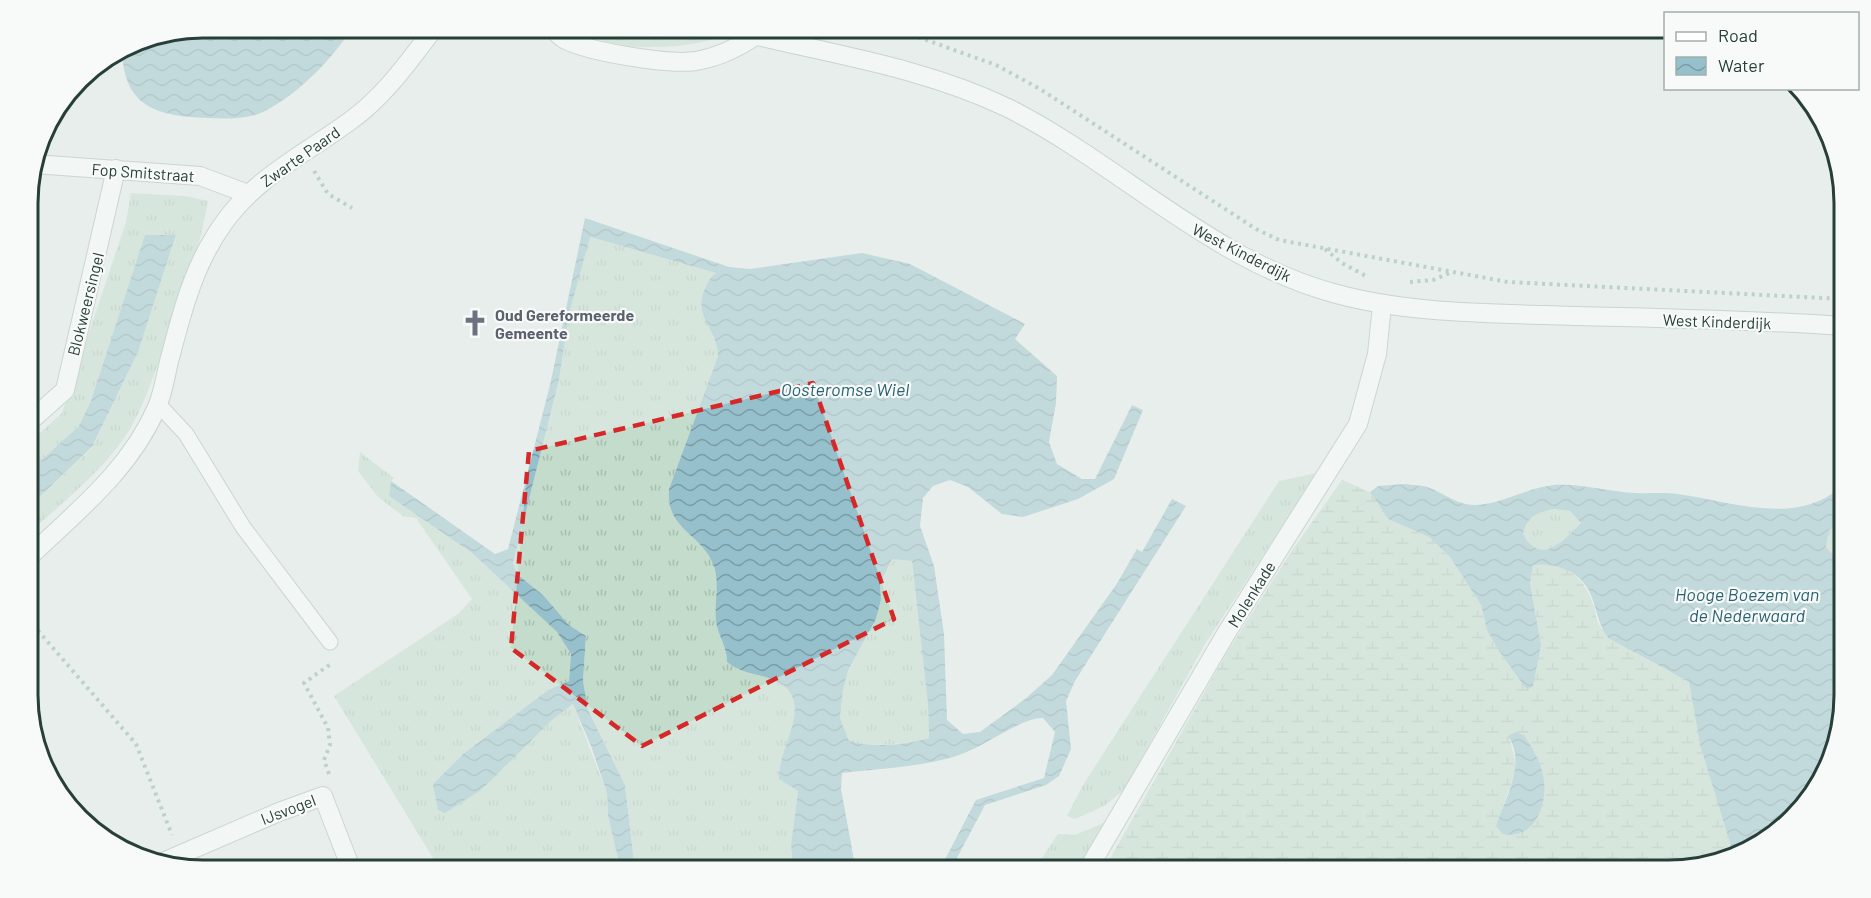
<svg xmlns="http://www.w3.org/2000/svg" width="1871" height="898" font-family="Barlow,sans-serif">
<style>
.grass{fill:url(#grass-tufts)}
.wetland{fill:url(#wetland-marsh);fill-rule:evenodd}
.water{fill:url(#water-waves);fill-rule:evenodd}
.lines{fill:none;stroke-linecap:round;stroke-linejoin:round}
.lane-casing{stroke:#aab6b2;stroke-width:17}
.street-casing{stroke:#aab6b2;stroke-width:20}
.secondary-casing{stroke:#a3b5b0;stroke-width:20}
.path{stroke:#8bada4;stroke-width:4;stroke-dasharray:3 4.5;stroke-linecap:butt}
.lane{stroke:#fff;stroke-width:15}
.street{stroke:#fff;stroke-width:18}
.secondary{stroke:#fff;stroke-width:18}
.marked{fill:none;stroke:#d62828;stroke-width:4.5;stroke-dasharray:12 8;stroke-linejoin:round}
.labels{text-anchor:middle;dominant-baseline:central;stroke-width:4.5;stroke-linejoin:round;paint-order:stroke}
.street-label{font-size:16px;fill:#273e39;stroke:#f7faf9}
.worship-label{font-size:16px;font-weight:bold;fill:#5b616d;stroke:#f7faf9;text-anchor:start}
.water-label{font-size:18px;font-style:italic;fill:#286273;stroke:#f7faf9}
.rim{fill:none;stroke:#273e39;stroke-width:3}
</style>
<defs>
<pattern id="grass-tufts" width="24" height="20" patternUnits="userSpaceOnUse" patternTransform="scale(1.5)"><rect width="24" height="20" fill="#c3dccb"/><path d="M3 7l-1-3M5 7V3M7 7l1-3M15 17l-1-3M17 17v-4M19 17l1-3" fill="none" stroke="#a8beaf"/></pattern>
<pattern id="wetland-marsh" width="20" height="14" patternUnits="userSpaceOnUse" patternTransform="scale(1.5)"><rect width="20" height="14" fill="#c3dccb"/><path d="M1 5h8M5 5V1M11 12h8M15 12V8" fill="none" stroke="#a8beaf"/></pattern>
<pattern id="water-waves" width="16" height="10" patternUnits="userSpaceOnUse" patternTransform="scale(1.5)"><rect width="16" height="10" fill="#96c0cb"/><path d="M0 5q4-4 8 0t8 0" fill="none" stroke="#7a9da6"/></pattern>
</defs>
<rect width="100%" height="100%" fill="#e7eeeb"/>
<!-- grass -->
<path class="grass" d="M576 27H687L720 36C698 48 634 50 609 43 599 40 585 34 576 27Z
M131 193 185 196 208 201C198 259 178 313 157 367 148 391 139 416 125 437 99 474 61 504 28 534V508L92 448 138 352 176 236 79 426 28 472V444L62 413 126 222Z
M589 237 717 273 713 337 718 343V356L669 489C665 532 705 533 715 570 719 587 714 605 716 622 718 636 727 646 727 662 742 675 761 673 778 682 816 703 777 747 779 779L798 791 791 845 793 871H635L625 785 588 710 583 681 586 636 569 625 544 596 517 574 513 563 559 380 569 314Z
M360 452 394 478 391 481 389 496 472 553 557 632 571 654 569 681 548 690 463 754 433 784 552 720 573 704 607 793 608 816 621 871H441L334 696 458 614 472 599 416 518 403 516 378 497 358 471Z
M1317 473 1205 644 1124 790 1104 806 1075 819 1067 816 1083 785 1279 481Z
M1553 509 1570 511 1581 523C1564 540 1541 567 1523 534 1527 516 1536 513 1553 509Z
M1841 523H1844V566L1826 547 1829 530Z
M892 559 912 561 928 706 929 738C902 744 876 748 849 741L840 718 843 690 848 672 876 619 881 600 880 584Z
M1108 821 1080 871H1033L1058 834 1075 835Z"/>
<!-- wetland -->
<path class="wetland" d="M1342 480 1370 492 1388 519 1429 537 1450 557 1481 605 1487 630 1541 645 1530 583 1533 564C1566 562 1584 576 1594 607 1596 614 1597 624 1602 629 1627 651 1659 666 1689 682L1700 745 1733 853 1680 871H1103L1226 654 1293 549ZM1515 732 1524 735 1503 834 1502 809 1515 773V760L1509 736Z"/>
<!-- water -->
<path class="water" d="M202 27H353C331 60 299 94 263 112 248 119 225 119 208 118 157 116 123 108 122 48L135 40Z
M585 218 729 267 750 269 862 253 910 264 1025 324 1015 339 1057 376 1056 403 1049 442 1057 464 1082 479H1095L1132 405 1143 410 1114 479 1078 499 1023 517 1002 514 968 487 950 480 933 486 923 498 920 526 934 566 944 634 947 720 963 734 980 732 1025 699 1052 675 1116 585 1137 549 1142 552 1172 499 1186 506 1075 681 1066 701 1071 749 1059 776 1046 785 985 805 950 871H939L976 800 1044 778 1055 732 1043 718C1025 717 989 742 971 750 935 767 882 768 842 773L841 789 856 871H793L791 845 798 791 779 779C777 747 816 703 778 682 761 673 742 675 727 662 727 646 718 636 716 622 714 605 719 587 715 570 705 533 665 532 669 489L718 356C719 331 692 316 705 289 708 282 710 277 716 273L590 237 569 314 559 380 513 563 517 574 544 596 569 625 586 636 583 681 588 710 625 785 635 871H621L608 816 607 793 591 746 573 704 552 720 481 790 445 813 438 810 433 784 463 754 548 690 569 681 571 654 557 632 472 553 389 496 391 481 495 554 508 549 550 385ZM892 559 912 561 928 705 929 738C903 745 875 748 849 741L840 718 843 690 848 671 876 619 881 600 880 584Z
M145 235H176L138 352 92 447 28 508V472L79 426 91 401Z
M1405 484C1411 485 1417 485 1423 486 1441 490 1455 505 1474 505 1500 505 1526 488 1554 485 1582 483 1608 492 1636 493 1649 494 1664 492 1677 494 1732 501 1797 528 1843 485L1844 523 1829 530 1826 547 1844 566V696L1826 773 1766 842 1733 853 1700 745 1689 682 1608 638C1597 623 1597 607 1589 591 1579 570 1553 562 1533 565L1530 583 1541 645 1533 686 1527 690 1499 651 1487 630 1481 605 1450 557 1429 537 1388 519 1370 492 1378 486ZM1553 509 1570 511 1581 523C1564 540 1541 567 1523 534 1527 517 1536 513 1553 509Z
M1515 732 1524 735C1533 749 1542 764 1544 781 1547 808 1533 840 1503 834L1496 826C1505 798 1527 764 1508 736Z"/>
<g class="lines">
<!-- lane casing -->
<g class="lane-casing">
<path id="lane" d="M158 404 186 434 243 527 330 642"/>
</g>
<!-- street casing -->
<g class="street-casing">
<path id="street" d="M550 27C555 31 559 36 564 39 588 52 669 65 696 61 719 57 736 49 755 36
M34 164 200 176 248 194
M28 423 65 390 116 169
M163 862 279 812 323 796 352 871
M1087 871 1227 632 1358 424 1377 354 1382 305"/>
</g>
<!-- secondary casing -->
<g class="secondary-casing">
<path id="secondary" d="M722 27C818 53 917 64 1008 108 1119 164 1210 259 1333 293 1401 312 1475 313 1545 315 1644 318 1744 319 1843 326
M28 558C77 511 130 470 157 407 164 391 166 371 171 354 183 308 195 263 223 224 256 177 305 154 350 121 385 96 409 61 435 27"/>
</g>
<!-- path -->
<path class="path" d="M890 27 996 65 1040 89 1256 229 1279 240 1508 282 1843 299
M314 171 328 194 352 208
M1325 249 1342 263 1366 276
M1410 282 1433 280 1452 272
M28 619 136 744 172 835
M329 774 324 760 330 745 328 728 304 683 332 663"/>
<!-- lane -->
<use href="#lane" class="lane"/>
<!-- street -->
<use href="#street" class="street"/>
<!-- secondary -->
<use href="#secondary" class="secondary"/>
</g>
<!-- marked area -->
<path d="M0 0H1871V898H0ZM813 383 894 619 642 746 511 648 529 451Z" fill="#e7eeeb" fill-opacity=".55" fill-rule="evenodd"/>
<path class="marked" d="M813 383 894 619 642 746 511 648 529 451Z"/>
<!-- icons -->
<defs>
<g id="church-bare" transform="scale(2.07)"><path d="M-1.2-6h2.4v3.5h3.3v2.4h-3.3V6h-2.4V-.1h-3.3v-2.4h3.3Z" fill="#6b7280" stroke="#f7faf9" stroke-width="2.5" paint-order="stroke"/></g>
</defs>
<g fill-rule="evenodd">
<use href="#church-bare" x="475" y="323"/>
</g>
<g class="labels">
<!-- street labels -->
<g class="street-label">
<text transform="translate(300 156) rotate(-35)">Zwarte Paard</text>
<text transform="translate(143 172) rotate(4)">Fop Smitstraat</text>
<text transform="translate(1242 252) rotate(27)">West Kinderdijk</text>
<text transform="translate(85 304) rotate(-76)">Blokweersingel</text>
<text transform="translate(1717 321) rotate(2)">West Kinderdijk</text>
<text transform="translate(1251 594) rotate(-58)">Molenkade</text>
<text transform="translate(288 809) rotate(-21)">IJsvogel</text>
</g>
<!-- worship labels -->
<g class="worship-label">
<text x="495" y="314">Oud Gereformeerde<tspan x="495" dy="18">Gemeente</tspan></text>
</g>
<!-- water labels -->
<g class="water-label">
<text x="845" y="389">Oosteromse Wiel</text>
<text x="1747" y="594">Hooge Boezem van<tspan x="1747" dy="21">de Nederwaard</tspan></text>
</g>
</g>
<!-- crop -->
<path d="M0 0H1871V898H0ZM203 38H1669A165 165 0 0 1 1834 203V695A165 165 0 0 1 1669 860H203A165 165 0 0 1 38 695V203A165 165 0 0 1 203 38Z" fill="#f7faf9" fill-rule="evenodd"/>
<path class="rim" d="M203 38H1669A165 165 0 0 1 1834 203V695A165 165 0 0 1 1669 860H203A165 165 0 0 1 38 695V203A165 165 0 0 1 203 38Z"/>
<!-- legend -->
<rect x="1664" y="12" width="195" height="78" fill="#f7faf9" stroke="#a4afac" stroke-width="1.5"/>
<rect x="1676" y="32" width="30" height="9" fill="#ffffff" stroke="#a4afac" stroke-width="1.5"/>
<text x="1718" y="42" font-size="18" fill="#273e39">Road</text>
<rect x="1676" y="57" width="30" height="18" fill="url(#water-waves)" stroke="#a4afac" stroke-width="1.5"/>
<text x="1718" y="72" font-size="18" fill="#273e39">Water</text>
</svg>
